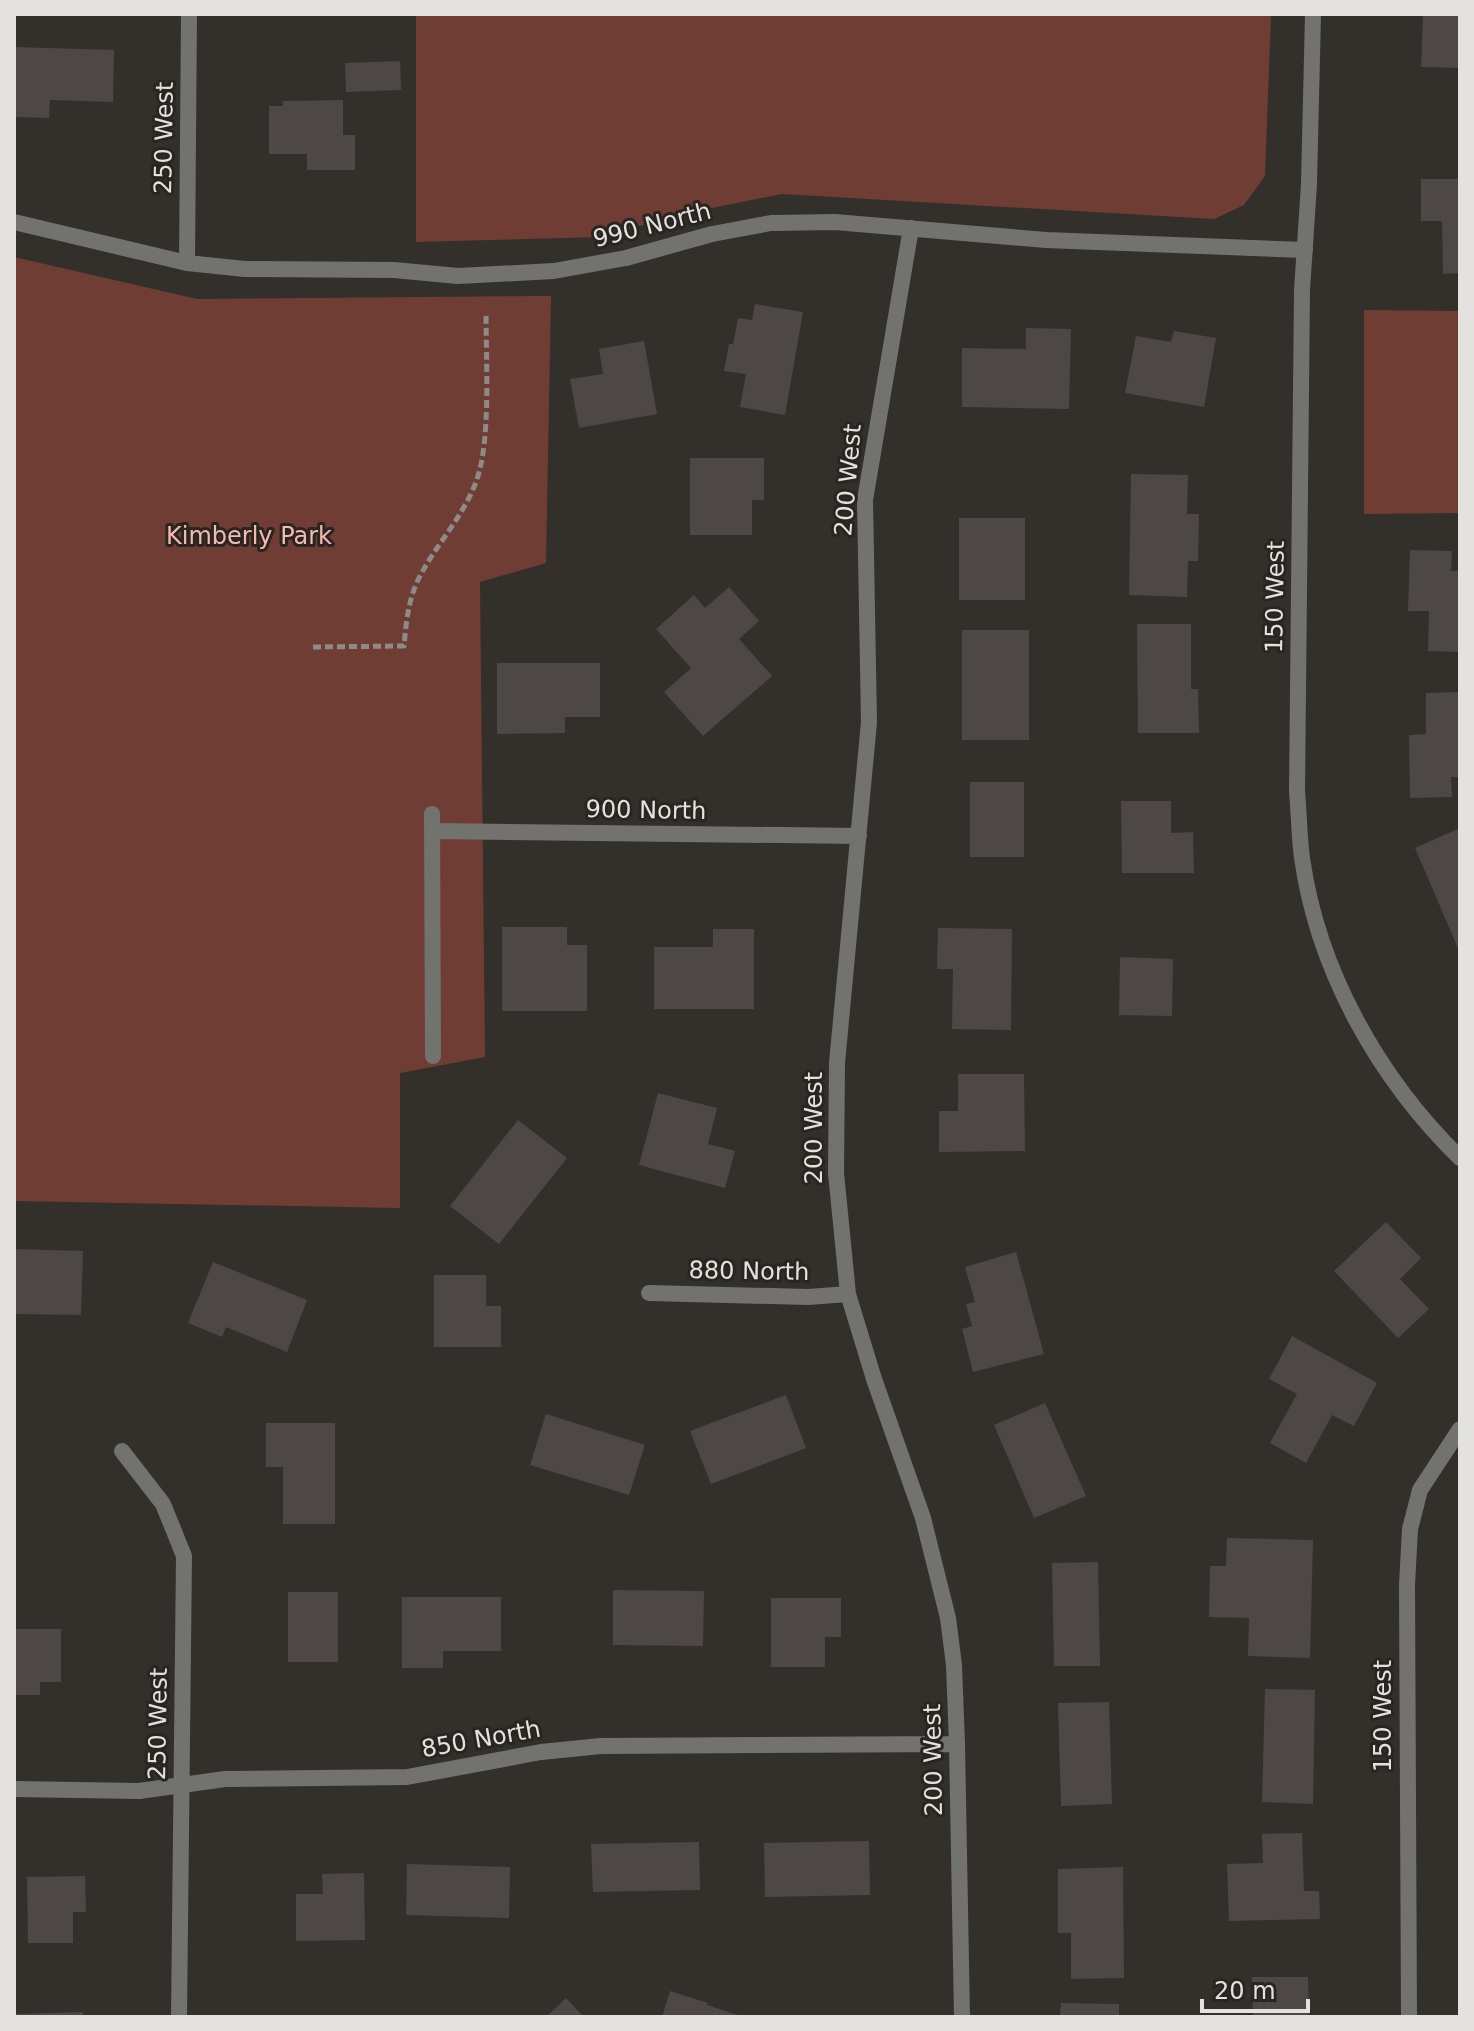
<svg xmlns="http://www.w3.org/2000/svg" width="1474" height="2031" font-family="'DejaVu Sans',sans-serif">
<style>
.green{fill:#703d35}
.building{fill:#4d4845}
.lines{fill:none;stroke-linecap:round;stroke-linejoin:round}
.path{stroke:#8d8b87;stroke-width:5;stroke-dasharray:8 4;stroke-linecap:butt}
.service{stroke:#72726f;stroke-width:16}
.minor{stroke:#72726f;stroke-width:16}
.tertiary{stroke:#72726f;stroke-width:16}
.labels{text-anchor:middle;dominant-baseline:central;stroke-width:6;stroke-linejoin:round;paint-order:stroke}
.street-label{font-size:24px;fill:#e4e2df;stroke:#292622}
.park-label{font-size:24px;fill:#f7b8ad;stroke:#292622}
</style>
<rect width="100%" height="100%" fill="#33302c"/>
<!-- green -->
<path class="green" d="M416 14H1271L1265 176 1244 205 1214 219 782 194 687 213 599 237 416 242Z
M14 257 197 299 551 296 546 563 480 582 485 1057 400 1073V1208L14 1201Z
M1364 310 1460 311V513L1364 514Z"/>
<!-- building -->
<path class="building" d="M1423 14H1460V68L1421 67Z
M14 47 114 50 113 102 50 100 49 118 14 117Z
M400 61 401 90 346 92 345 63Z
M343 100V135H355V170H307V154H269V106H283V101Z
M1421 179H1460V273L1443 274 1442 221H1421Z
M755 304 803 312 785 415 740 407 746 374 724 371 729 344H733L738 318 752 320Z
M1026 328 1071 329 1069 409 962 407V348L1026 349Z
M1174 331 1216 338 1204 407 1125 393 1136 336 1171 342Z
M644 341 657 414 579 428 570 379 603 374 599 349Z
M690 458H764V500H752V535H690Z
M1131 474 1188 475 1187 514H1199L1198 561H1188L1187 597 1129 595Z
M959 518H1025V600H959Z
M1410 550 1452 551 1451 571H1460V652L1428 651 1429 611H1408Z
M729 587 759 621 739 639 772 676 703 736 664 692 691 668 656 629 694 595 705 608Z
M1137 624H1191V689H1198L1199 733H1138Z
M962 630H1029V740H962Z
M497 663H600V717H565V733L497 734Z
M1460 692V777H1451L1452 797 1410 798 1409 735 1426 734V693Z
M970 782H1024V857H970Z
M1121 801H1171V833L1193 832 1194 873H1122Z
M1460 828V953L1415 848Z
M502 927H567V945H587V1011H502Z
M938 928 1012 929 1011 1030 952 1029 953 969H937Z
M713 929H754V1009H654V947H713Z
M1120 957 1173 959 1172 1016 1119 1015Z
M958 1074H1024L1025 1151 939 1152V1111H958Z
M658 1093 717 1108 708 1144 735 1151 725 1188 639 1165Z
M518 1120 567 1158 499 1244 450 1206Z
M1386 1222 1421 1258 1400 1279 1429 1309 1398 1338 1334 1271Z
M14 1249 83 1251 81 1315 14 1314Z
M1016 1252 1044 1354 973 1372 962 1329 972 1326 966 1304 975 1302 965 1267Z
M213 1262 307 1300 287 1352 226 1327 222 1337 188 1323Z
M434 1275H486V1306H501V1347H434Z
M1292 1336 1377 1383 1354 1426 1332 1415 1306 1463 1270 1443 1297 1394 1269 1379Z
M786 1395 806 1448 711 1484 690 1431Z
M1045 1403 1086 1496 1034 1518 994 1425Z
M546 1414 645 1445 629 1495 530 1465Z
M266 1423H335V1524H283V1467H266Z
M1227 1538 1313 1540 1310 1658 1248 1656 1249 1618 1209 1617 1210 1566H1226Z
M1098 1562 1100 1666H1054L1052 1563Z
M613 1590 704 1591 703 1646 613 1645Z
M288 1592H338V1662H288Z
M402 1597H501V1651H443V1668H402Z
M771 1598H841V1637H825V1667H771Z
M14 1629H61V1682H40V1695H14Z
M1265 1689 1315 1690 1313 1804 1262 1802Z
M1109 1702 1112 1804 1061 1806 1058 1703Z
M1302 1833 1304 1891H1319L1320 1919 1229 1921 1227 1864 1263 1863 1262 1834Z
M869 1841 870 1895 765 1897 764 1843Z
M699 1842 700 1890 593 1892 591 1844Z
M407 1864 510 1867 509 1918 406 1915Z
M1123 1867 1124 1978 1071 1979V1933H1058V1869Z
M364 1873 365 1940 296 1941V1894H323L322 1874Z
M85 1876 86 1912H73V1943H28L27 1877Z
M1252 1977H1308L1309 2017H1253Z
M670 1991 708 2003 707 2005 744 2017H662Z
M566 1998 584 2017H546Z
M1061 2003 1119 2004V2017H1060Z
M83 2012V2017H16V2014Z"/>
<g class="lines">
<!-- path -->
<path class="path" d="M313 647 404 646C406 624 408 601 418 580 435 545 464 517 477 479 491 439 486 358 486 313"/>
<!-- service -->
<path class="service" d="M432 814 433 1056"/>
<!-- minor -->
<path class="minor" d="M14 222 187 263 245 269 394 270 458 276 554 271 626 258 712 234 771 223 835 222 1046 240 1305 250
M911 228 865 500 869 722 837 1063 836 1173 848 1294 874 1379 923 1518 948 1618 954 1665 957 1744 962 2017
M187 263 189 14
M433 831 859 836
M649 1293 808 1297 848 1294
M122 1451 163 1504 184 1556 179 2017
M14 1789 139 1791 225 1779 407 1777 541 1752 601 1746 957 1744
M1409 2017 1407 1585 1410 1529 1420 1490 1460 1429"/>
<!-- tertiary -->
<path class="tertiary" d="M1313 14 1309 184 1302 290 1297 791C1299 813 1299 836 1302 858 1318 971 1379 1079 1460 1158"/>
</g>
<g class="labels">
<!-- street labels -->
<g class="street-label">
<text transform="translate(164 138) rotate(-89)">250 West</text>
<text transform="translate(652 225) rotate(-14)">990 North</text>
<text transform="translate(848 480) rotate(-85)">200 West</text>
<text transform="translate(1275 597) rotate(-89)">150 West</text>
<text transform="translate(646 810) rotate(1)">900 North</text>
<text transform="translate(814 1128) rotate(-90)">200 West</text>
<text transform="translate(749 1271) rotate(1)">880 North</text>
<text transform="translate(1383 1716) rotate(-90)">150 West</text>
<text transform="translate(158 1724) rotate(-89)">250 West</text>
<text transform="translate(481 1739) rotate(-10)">850 North</text>
<text transform="translate(933 1760) rotate(-91)">200 West</text>
</g>
<!-- park labels -->
<g class="park-label">
<text x="249" y="536">Kimberly Park</text>
</g>
</g>
<!-- border -->
<rect width="1474" height="2031" fill="none" stroke="#e4e2df" stroke-width="32"/>
<!-- scale -->
<path d="M1202 1999v12h106v-12" fill="none" stroke="#e4e2df" stroke-width="4"/>
<text x="1214" y="1999" font-size="24" fill="#e4e2df" stroke="#292622" stroke-width="6" paint-order="stroke">20 m</text>
</svg>
